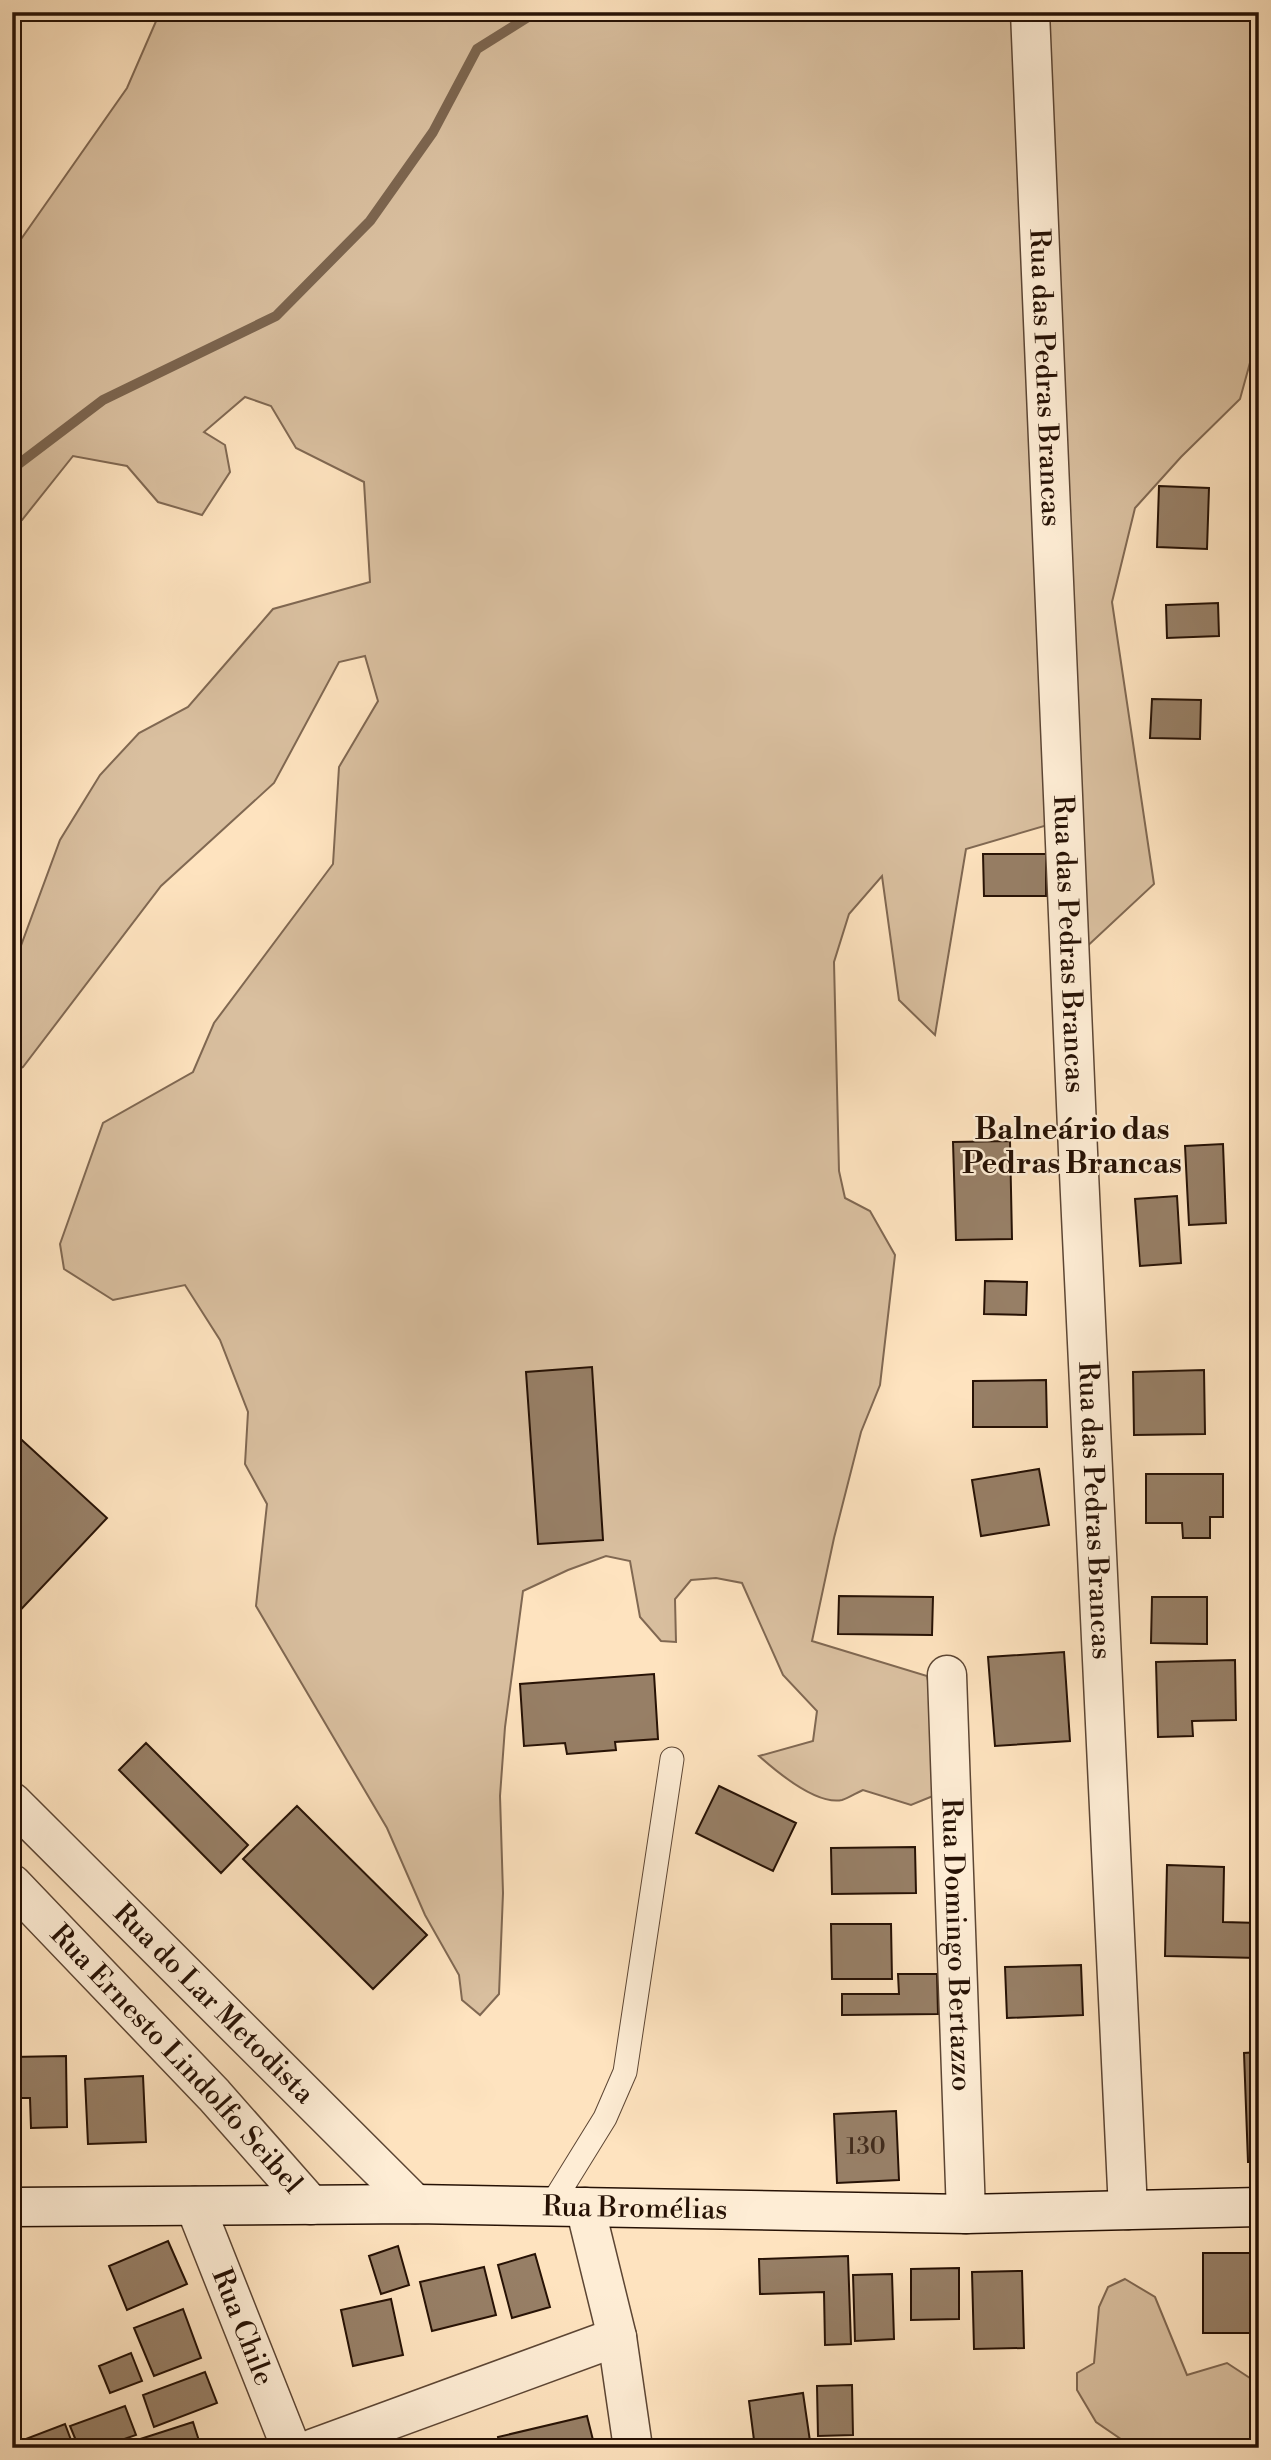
<svg xmlns="http://www.w3.org/2000/svg" width="1271" height="2460" font-family="'Libre Bodoni',serif">
<style>
.green{fill:#d9bf9f;stroke:#806852;stroke-width:2}
.lines{fill:none;stroke-linecap:round;stroke-linejoin:round}
.stream{stroke:#7c654f;stroke-width:10}
.building{fill:#977f66;stroke:#271205;stroke-width:2}
.lane-casing{stroke:#5d4634;stroke-width:25}
.street-casing{stroke:#5d4634;stroke-width:41}
.secondary-casing{stroke:#271205;stroke-width:41}
.lane{stroke:#feedd5;stroke-width:23}
.street{stroke:#feedd5;stroke-width:38}
.secondary{stroke:#feedd5;stroke-width:38}
.labels{text-anchor:middle;dominant-baseline:central;stroke-width:5;stroke-linejoin:round;paint-order:stroke}
.number-label{font-size:24px;fill:#432d1d}
.street-label{font-size:28px;fill:#271205;stroke:#feedd5}
.neighbourhood-label{font-size:30px;font-weight:bold;fill:#271205;stroke:#feedd5}
</style>
<rect width="100%" height="100%" fill="#fee3bf"/>
<filter id="stains"><feTurbulence type="fractalNoise" baseFrequency=".00286" numOctaves="4"/><feColorMatrix values="0 0 0 0 .2 0 0 0 0 .09 0 0 0 0 .02 0 0 0 .5 -.17"/></filter>
<radialGradient id="worn" r=".72"><stop offset=".6" stop-color="#630" stop-opacity="0"/><stop offset="1" stop-color="#630" stop-opacity=".3"/></radialGradient>
<!-- green -->
<path class="green" d="M160 12H1259V74L1250 113 1259 174V330L1240 399 1181 457 1135 508 1112 602 1154 884 1067 965 1061 821 966 849 935 1035 899 1000 882 876 849 914 834 962 839 1171 845 1198 870 1211 895 1255 880 1385 861 1432 834 1538 812 1641 927 1676 939 1733 933 1796 911 1805 863 1790C856 1793 849 1798 842 1800 817 1805 777 1772 759 1756L813 1741 817 1711 783 1675 742 1583 716 1578 691 1580 675 1599 676 1642 661 1641 640 1617 630 1561 606 1556 568 1570 523 1591 505 1727 500 1796 503 1893 499 1994 480 2015 462 2000 459 1975 425 1915 387 1828 256 1606 267 1504 245 1464 248 1412 220 1340 185 1285 113 1300 64 1269 60 1244 103 1123 193 1072 214 1023 333 864 339 767 378 701 365 656 339 662 274 783 161 886 23 1067 12 1073V970L60 840 100 775 139 733 188 707 273 609 370 582 364 482 296 448 271 406 245 397 204 432 225 445 230 472 202 515 158 502 127 466 73 456 22 520 12 527V252L127 88Z
M1125 2279 1155 2297 1187 2375 1227 2363 1259 2384V2448H1134L1096 2422 1077 2390V2373L1094 2363 1099 2307 1108 2287Z"/>
<g class="lines">
<!-- stream -->
<path class="stream" d="M12 469 103 400 276 316 370 221 433 132 477 49 536 12"/>
</g>
<!-- building -->
<path class="building" d="M1159 486 1209 488 1207 549 1157 547Z
M1218 603 1219 636 1167 638 1166 605Z
M1152 699 1201 700 1200 739 1150 738Z
M983 854H1046V896H984Z
M1010 1141 1012 1239 956 1240 953 1142Z
M1223 1144 1226 1223 1189 1225 1185 1146Z
M1177 1196 1181 1263 1140 1266 1135 1199Z
M985 1281 1027 1282 1026 1315 984 1314Z
M592 1367 603 1540 538 1544 526 1372Z
M1204 1370 1205 1434 1134 1435 1133 1372Z
M1046 1380 1047 1427H973V1381Z
M12 1431 107 1518 12 1619Z
M1039 1469 1049 1525 981 1536 972 1480Z
M1146 1474H1223V1517H1210V1538H1183L1182 1523H1146Z
M839 1596 933 1597 932 1635 838 1634Z
M1152 1597H1207V1644L1151 1643Z
M1064 1652 1070 1741 995 1746 988 1657Z
M1235 1660 1236 1720 1192 1721 1193 1736 1158 1737 1156 1662Z
M654 1674 658 1739 615 1742 616 1750 567 1754 565 1743 524 1746 520 1684Z
M146 1743 248 1845 221 1873 119 1770Z
M719 1786 796 1823 773 1871 696 1833Z
M297 1806 427 1935 373 1989 243 1859Z
M915 1847 916 1893 832 1894 831 1848Z
M1167 1865 1224 1867 1223 1922 1259 1923V1958L1165 1956Z
M831 1924H891L892 1979H832Z
M1081 1965 1083 2015 1007 2018 1005 1967Z
M898 1974H937L938 2014 842 2015V1994H899Z
M1259 2052V2162H1248L1244 2053Z
M66 2056 67 2127 31 2128 30 2098H12V2057Z
M143 2076 146 2142 88 2144 85 2079Z
M896 2111 899 2180 837 2183 834 2114Z
M168 2241 187 2284 127 2310 109 2266Z
M398 2246 409 2285 381 2294 369 2256Z
M1203 2253H1259V2333H1203Z
M535 2254 550 2307 512 2318 498 2265Z
M848 2256 851 2344 825 2345 824 2292 760 2294 759 2259Z
M484 2267 496 2315 432 2331 420 2282Z
M959 2268V2319L911 2320V2269Z
M1022 2271 1024 2348 974 2349 972 2272Z
M892 2274 894 2339 855 2341 853 2275Z
M391 2299 403 2355 353 2366 341 2310Z
M183 2309 201 2358 154 2376 134 2328Z
M131 2353 142 2381 110 2393 99 2366Z
M205 2372 217 2403 154 2427 143 2395Z
M852 2385 853 2435 818 2436 817 2386Z
M803 2393 811 2448H755L749 2401Z
M125 2406 136 2435 110 2444 111 2448H79L70 2426Z
M587 2416 595 2448H500L498 2437Z
M193 2422 201 2447 132 2448 131 2442Z
M65 2424 74 2448H26L23 2440Z"/>
<g class="lines">
<!-- lane casing -->
<g class="lane-casing">
<path id="lane" d="M550 2207 605 2118 625 2072 672 1759"/>
</g>
<!-- street casing -->
<g class="street-casing">
<g id="street">
<path id="s1" d="M1030 12 1078 1152 1128 2210"/>
<path id="s2" d="M947 1675 966 2214"/>
<path id="s3" d="M12 1802 415 2204"/>
<path id="s4" d="M12 1884 214 2095 311 2205"/>
<path id="s5" d="M195 2206 291 2448"/>
<path d="M585 2207 617 2337 633 2448"/>
<path d="M314 2448 617 2337"/>
</g>
</g>
<!-- secondary casing -->
<g class="secondary-casing">
<g id="secondary">
<path id="s6" d="M12 2207 415 2204 966 2214 1259 2207"/>
</g>
</g>
<!-- lane -->
<use href="#lane" class="lane"/>
<!-- street -->
<use href="#street" class="street"/>
<!-- secondary -->
<use href="#secondary" class="secondary"/>
</g>
<g class="labels">
<!-- number labels -->
<g class="number-label">
<text x="866" y="2147">130</text>
</g>
<!-- street labels -->
<g class="street-label">
<text stroke="none"><textPath href="#s1" startOffset="366">Rua das Pedras Brancas</textPath></text>
<text stroke="none"><textPath href="#s1" startOffset="933">Rua das Pedras Brancas</textPath></text>
<text stroke="none"><textPath href="#s1" startOffset="1500">Rua das Pedras Brancas</textPath></text>
<text stroke="none"><textPath href="#s2" startOffset="270">Rua Domingo Bertazzo</textPath></text>
<text stroke="none"><textPath href="#s3" startOffset="285">Rua do Lar Metodista</textPath></text>
<text stroke="none"><textPath href="#s4" startOffset="240">Rua Ernesto Lindolfo Seibel</textPath></text>
<text stroke="none"><textPath href="#s6" startOffset="623">Rua Bromélias</textPath></text>
<text stroke="none"><textPath href="#s5" startOffset="130">Rua Chile</textPath></text>
</g>
<!-- neighbourhood labels -->
<g class="neighbourhood-label">
<text x="1072" y="1130">Balneário das<tspan x="1072" dy="34">Pedras Brancas</tspan></text>
</g>
</g>
<!-- margin -->
<rect width="1271" height="2460" fill="none" stroke="#fee3bf" stroke-width="42"/>
<rect x="14" y="14" width="1243" height="2432" fill="none" stroke="#271205" stroke-width="3.5"/>
<rect x="21" y="21" width="1229" height="2418" fill="none" stroke="#271205" stroke-width="2"/>
<rect width="100%" height="100%" filter="url(#stains)"/>
<rect width="100%" height="100%" fill="url(#worn)"/>
</svg>
